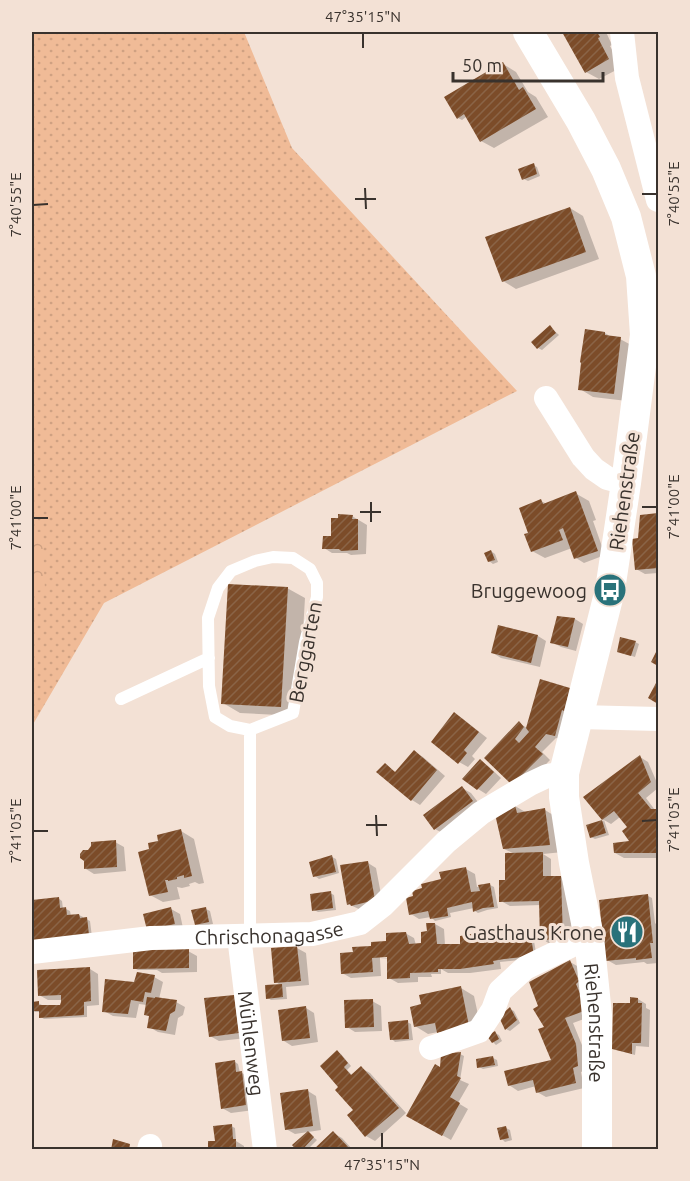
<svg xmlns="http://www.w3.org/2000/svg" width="690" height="1181" font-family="Ubuntu,sans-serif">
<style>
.grass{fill:url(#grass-dots)}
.forest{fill:url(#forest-crowns)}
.shadow{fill:#0003;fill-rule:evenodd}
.building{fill:url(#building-hatch)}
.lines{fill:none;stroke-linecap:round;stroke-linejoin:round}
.service{stroke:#fff;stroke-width:12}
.minor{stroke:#fff;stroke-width:24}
.tertiary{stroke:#fff;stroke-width:30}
.ticks{fill:none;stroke:#39322d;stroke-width:2}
.labels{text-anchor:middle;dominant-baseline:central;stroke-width:6;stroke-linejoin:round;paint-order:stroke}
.street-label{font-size:20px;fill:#39322d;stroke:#f3e1d5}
.poi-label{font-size:20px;fill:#39322d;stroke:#f3e1d5;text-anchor:end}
.neatline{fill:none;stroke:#39322d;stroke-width:2}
.ticks-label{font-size:15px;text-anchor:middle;fill:#39322d}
</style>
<defs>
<pattern id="grass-dots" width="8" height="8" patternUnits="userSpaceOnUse" patternTransform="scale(1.5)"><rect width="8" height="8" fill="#f0bb97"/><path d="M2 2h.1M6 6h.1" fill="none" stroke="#cfa182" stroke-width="1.8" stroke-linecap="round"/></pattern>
<pattern id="forest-crowns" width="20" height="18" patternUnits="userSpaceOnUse" patternTransform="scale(1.5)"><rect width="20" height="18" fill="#f0bb97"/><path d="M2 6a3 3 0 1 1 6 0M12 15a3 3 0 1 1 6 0" fill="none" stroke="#cfa182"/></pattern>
<pattern id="building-hatch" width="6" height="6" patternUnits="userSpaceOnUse" patternTransform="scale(1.5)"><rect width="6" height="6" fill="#7c4c29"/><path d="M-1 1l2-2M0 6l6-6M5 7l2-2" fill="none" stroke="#8a6447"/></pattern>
</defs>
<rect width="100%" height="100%" fill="#f3e1d5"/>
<!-- grass -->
<path class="grass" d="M32 32H244L292 148 517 391 104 603 32 726Z"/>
<!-- forest -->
<path class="forest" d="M32 532H42L45 590 32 591Z"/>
<!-- shadow -->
<path class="shadow" d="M564 32H606L612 45 610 46 622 67 599 79 586 72Z
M503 64 516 72 528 92 536 97 548 117 494 148 481 141 466 117 462 120 458 118Z
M533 165 537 167 540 176 528 181 524 179Z
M570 208 583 216 599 259 516 289 503 281Z
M550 327 559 335 542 350 538 348Z
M605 333 613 338 620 339 633 346 627 401 593 397 580 389Z
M575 493 589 501 596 520 593 521 605 555 584 563 576 558 572 548 545 558 532 551 530 534 541 501 547 504Z
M658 515V573L645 574 636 569 641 516Z
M352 516 367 525 366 554 351 555 347 553H332L324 548Z
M491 551 495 554 498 562 493 564 489 561Z
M287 588 305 598 298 716 240 713 223 703Z
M558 617 575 619 583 624 576 651 561 647 552 642Z
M538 636 546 641 540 667 501 658 493 653Z
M635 642 639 644 635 657 622 653Z
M570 689 563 740 556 738 542 752 550 760 522 789 486 758 519 723 527 728Z
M455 714 463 719 487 738 472 756 475 759 468 767 459 762Z
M414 752 423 757 445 776 420 805 412 800 385 765 396 773Z
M640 757 648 762 658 785V788L646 798 655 810H658V858H624L615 853 631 842 629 828 620 817 611 824 604 820 609 835 595 839 591 837 588 826 604 821 585 797Z
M480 761 488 766 501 778 486 794 478 789Z
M462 788 471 793 481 806 444 834 435 829Z
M515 806 527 813 545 810 558 818 563 852 543 854 551 859V877H561L570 882 572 944H550L542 939 541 905 510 906 501 901 515 854 504 849Z
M181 831 194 839 204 883 199 884 195 882 189 884 190 886 182 888 177 887 180 899 163 902 150 895 151 850 160 842Z
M115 842 124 847 126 871 94 874 86 869Z
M332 857 336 859 339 873 319 879 315 876Z
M368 863 376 868 383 905 361 910 348 904Z
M466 869 475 874 477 887 490 885 494 887 498 908 487 910 478 913 475 911 474 908 450 913 451 917 435 921 431 917 419 919 411 914 414 897Z
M330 893 334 895 336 910 318 912 314 910Z
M648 896 652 898 655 923 658 926V963L647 964 644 962 616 965 607 960Z
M58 898 62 901 63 909H66L70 911 71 916 79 915 83 917V919H86L90 921 92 937 32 948V913H34L32 912V901Z
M171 909 180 914 183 928 157 934Z
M206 909 210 911 213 924 200 927 196 924Z
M435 924 444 929 445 945H461L498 930 502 932 503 941 512 940 515 941 530 939 534 941 537 958 500 962 501 969 470 973H448L441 969V974H431L432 977H418V982L398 983 389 978 388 959H380L381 976 351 978 342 973 354 953 386 943 405 933 414 938 416 945 423 944 428 932ZM394 955V958L380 959V956Z
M297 948 306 953 309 985 286 987 287 999 271 1000 268 998 280 985 276 982Z
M188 951 197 956V972L162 973 157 970H138L134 968Z
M570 962 579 967 595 1015 573 1023 584 1050 586 1070 581 1072 584 1088 546 1097 537 1092 536 1086 518 1091 509 1085 553 1061 546 1027 539 1007Z
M90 969 98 974 99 1005 87 1006V1017L44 1019 41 1017V1012H35L32 1010V1003H38L42 1005 62 1006 63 1000H48L39 995Z
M154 977 163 982 159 999 176 1002 185 1007 183 1015 178 1018 175 1035 158 1032 149 1027 151 1017 145 1014 147 1005 139 1004 136 1018 113 1016 104 1011 136 983Z
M461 988 474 996 482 1033 438 1032 428 1034 415 1026 423 1005Z
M234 996 243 1002 247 1038 219 1041 210 1036Z
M638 999 646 1004V1008L650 1010 649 1047 636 1046 635 1055 617 1050 613 1048 631 1005Z
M372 1001 381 1006 382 1031 355 1032 347 1027Z
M306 1008 314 1013 318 1042 292 1046 284 1041Z
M510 1009 514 1011 520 1023 510 1031 506 1029 501 1017Z
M407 1022 411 1024 413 1040 395 1042 392 1039Z
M495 1033 499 1035 502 1041 496 1045 493 1042Z
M337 1052 341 1054 351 1066 347 1070 353 1076 361 1068 370 1073 406 1113 375 1141 366 1136 355 1111 340 1087Z
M460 1054 464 1056 460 1080 469 1084 458 1103 468 1109 451 1140 408 1116 441 1069Z
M493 1058 497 1060 498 1066 483 1069 479 1067Z
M235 1062 238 1064 240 1073H242L250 1078 254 1110 231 1113 222 1108Z
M308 1091 316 1096 321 1130 295 1134 286 1129Z
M231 1126 235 1128 236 1141 244 1146V1150H210Z
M506 1128 510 1130 512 1140 505 1142 502 1139Z
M308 1133 317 1140 307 1150H298Z
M333 1133 342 1138 353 1150H315Z"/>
<!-- building -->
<path class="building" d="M562 32H597L600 37 598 38 609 59 585 73Z
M503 62 519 90 523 87 536 109 480 142 464 114 457 119 444 97Z
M534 163 537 174 522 180 518 169Z
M570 207 586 252 502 282 485 237Z
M550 325 556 333 537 349 531 342Z
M585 329 605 332V335L621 337 614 394 578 390 581 363 580 362Z
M576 491 598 551 574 559 563 528 559 530 563 540 531 552 524 534 528 533 519 508 541 499 543 504Z
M658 513V568L635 570 632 539 638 538 640 515Z
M338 514 353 515 352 519H358V550L341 551 339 549H322L323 536H331V518H338Z
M491 550 495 560 488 562 484 553Z
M228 584 288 587 281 707 221 704Z
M557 616 575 618 568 647 550 643Z
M498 625 538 635 531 663 491 653Z
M620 637 636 641 631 656 617 652Z
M658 648V666L651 662Z
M540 679 570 688 564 711 562 710 555 736 546 734 535 747 543 754 512 785 484 758 519 721 524 727 515 739 519 743 529 732 526 728Z
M656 683 658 685V704L648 698Z
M454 712 479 732 464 750 467 753 458 764 431 742Z
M414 750 437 770 411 801 376 772 385 763 395 772Z
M640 755 651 782 638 793 651 809H658V853H614L613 843 629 841 622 831 627 827 614 811 602 820 583 797Z
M480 759 494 772 477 790 462 779Z
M462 786 473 801 434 830 423 815Z
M515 805 517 813 545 808 550 845 503 849 495 814Z
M602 820 606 833 590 838 586 825Z
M181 829 192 876 184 878V875L177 877V879L168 881V880H165L168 892 149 896 138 852 149 849 148 843 158 841 157 835Z
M116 840 117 867 84 869V861L80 858V854L83 850H88L91 846V842Z
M543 852V876H561L563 939 540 940 539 901 499 902V880H505V853Z
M332 855 336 872 313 877 309 862Z
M368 861 375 900 351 906 350 904 347 905 340 865Z
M466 867 471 892 480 891 478 885 490 883 494 907 483 908 473 912 472 902 447 908 448 916 430 919 428 911 409 915 406 898 413 896 412 891 422 888 421 884 441 879 439 872Z
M331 891 333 908 312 911 310 894Z
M648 894 653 943H650L652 958 636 960V958L605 961 599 900Z
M59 897 60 908 66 907 67 915 79 914 80 918 87 917 89 935 32 942V900Z
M171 907 175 924 147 930 143 914Z
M206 907 209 922 195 925 191 910Z
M426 923H435L437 944H460V936L498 929 500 940 512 938V940L531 937 534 956 504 959 493 961 494 964 460 969H438V972L410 973V978L387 979V957L372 958 373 972 341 974 340 953 353 952 352 947 371 946V942L386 941V933L406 932 409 944 421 943V932L427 931Z
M297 946 301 981 274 983 271 948Z
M189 949V968L133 969V950Z
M570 960 579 981 576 984 587 1010 565 1018 576 1044 578 1066 573 1068 576 1083 536 1093 533 1080 508 1086 504 1071 551 1060 538 1029 544 1027 533 1009 538 1006 529 982Z
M90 967 91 1001 84 1002V1015L39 1018V1011H32V1002L39 1001V1005H60L61 1002V995L38 996 37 970Z
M137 972 155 975 151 993 145 992 143 1002 131 1000 128 1014 102 1012 105 979 134 982Z
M282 984 283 997 266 999 265 985Z
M461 986 469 1026 437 1033 435 1023 414 1027 410 1007 421 1004 419 995Z
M234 995 239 1033 209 1037 204 998Z
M147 997 155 998V997L177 1000 175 1011 170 1014 166 1031 147 1028 149 1016 144 1015Z
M630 997 638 998V1003H642L641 1043H632V1054L612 1049 613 1003H630Z
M373 999 374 1027 345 1028 344 1000Z
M306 1006 310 1038 282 1041 278 1010Z
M510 1007 517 1020 505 1030 499 1017Z
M408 1020 409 1039 390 1040 388 1022Z
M495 1031 499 1039 492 1043 487 1036Z
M337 1050 348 1063 344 1067 351 1075 361 1066 399 1108 365 1137 347 1115 353 1110 335 1090 338 1087 320 1066Z
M461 1052 457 1076 461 1078 450 1097 460 1103 442 1136 406 1116 435 1064 440 1067 441 1054Z
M493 1056 495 1065 477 1068 476 1059Z
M235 1060 236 1072 242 1071 246 1105 221 1109 215 1063Z
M308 1089 313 1126 285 1130 280 1093Z
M232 1124 233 1139H236V1150H208V1141H215L213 1126Z
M506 1126 509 1138 500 1140 497 1128Z
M308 1131 314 1137 302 1150H296L292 1145Z
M333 1131 351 1150H313Z
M113 1139 130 1144 129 1150H111Z"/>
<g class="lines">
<!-- service -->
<path class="service" d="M121 699 209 658
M250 936V730L230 726 215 717 209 686 208 618 218 588 231 571 255 561 273 557 293 558 310 569 317 583V597L305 642 293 713 250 730"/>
<!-- minor -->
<g class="minor">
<path d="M622 32 627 78 658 200"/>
<path d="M546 398 583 457 594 469 607 478 626 483"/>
<path d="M579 717 658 719"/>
<path id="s1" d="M239 936 265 1150"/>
<path id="s2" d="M32 952 151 938 312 934 360 923 383 905 446 842 481 813 530 784 547 776 564 773"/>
<path d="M431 1048 479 1031 493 1010 500 991 525 968 589 937"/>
<path d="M149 1150 150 1146"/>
</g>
<!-- tertiary -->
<path class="tertiary" id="s3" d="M528 32 581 121 606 169 626 217 641 276 645 335 626 483 610 590 564 773V797L574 863 589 937 597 1015V1150"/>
</g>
<!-- ticks -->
<path class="ticks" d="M363 33V48M365 188 366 209M642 194H657M355 199H376M33 205 48 204M371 502V522M642 507H657M360 512H381M33 518H48M376 815 377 836M642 821 657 820M366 825H387M33 831H48M382 1133V1148"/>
<!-- icons -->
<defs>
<g id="bus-disc" transform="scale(1.725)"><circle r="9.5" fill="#29727a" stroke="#f3e1d5"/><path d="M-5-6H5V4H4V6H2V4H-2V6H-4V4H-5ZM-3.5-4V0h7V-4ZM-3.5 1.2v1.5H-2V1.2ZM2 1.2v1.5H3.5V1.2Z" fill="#fff"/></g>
<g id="restaurant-disc" transform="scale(1.725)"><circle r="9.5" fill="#29727a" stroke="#f3e1d5"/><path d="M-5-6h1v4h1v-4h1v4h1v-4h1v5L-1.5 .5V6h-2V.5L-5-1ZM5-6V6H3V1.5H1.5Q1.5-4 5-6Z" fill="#fff"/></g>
</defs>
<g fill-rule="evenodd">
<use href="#bus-disc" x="610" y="590"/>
<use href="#restaurant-disc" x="627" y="932"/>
</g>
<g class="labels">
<!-- street labels -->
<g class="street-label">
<text transform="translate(624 491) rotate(-82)">Riehenstraße</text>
<text transform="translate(305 652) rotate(-79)">Berggarten</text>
<text stroke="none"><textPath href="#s2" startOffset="238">Chrischonagasse</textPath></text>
<text stroke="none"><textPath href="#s3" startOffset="1028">Riehenstraße</textPath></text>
<text stroke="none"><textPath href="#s1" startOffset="108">Mühlenweg</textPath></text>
</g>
<!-- poi labels -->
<g class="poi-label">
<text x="587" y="590">Bruggewoog</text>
<text x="604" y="932">Gasthaus Krone</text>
</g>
</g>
<!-- border -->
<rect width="690" height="1181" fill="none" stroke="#f3e1d5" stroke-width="66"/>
<!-- scale -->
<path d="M453 72v9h150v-9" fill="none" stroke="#39322d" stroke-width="3"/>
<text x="462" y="72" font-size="18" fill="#39322d" stroke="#f3e1d5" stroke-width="4.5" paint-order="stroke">50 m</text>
<rect x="33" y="33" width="624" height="1115" class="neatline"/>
<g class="ticks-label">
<text x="363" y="22">47°35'15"N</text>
<text transform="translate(674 194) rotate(-90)" y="5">7°40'55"E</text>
<text transform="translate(16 205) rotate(-90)" y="5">7°40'55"E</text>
<text transform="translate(674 507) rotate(-90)" y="5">7°41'00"E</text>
<text transform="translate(16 518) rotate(-90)" y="5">7°41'00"E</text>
<text transform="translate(674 820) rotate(-90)" y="5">7°41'05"E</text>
<text transform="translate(16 831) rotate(-90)" y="5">7°41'05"E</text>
<text x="382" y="1170">47°35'15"N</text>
</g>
</svg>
